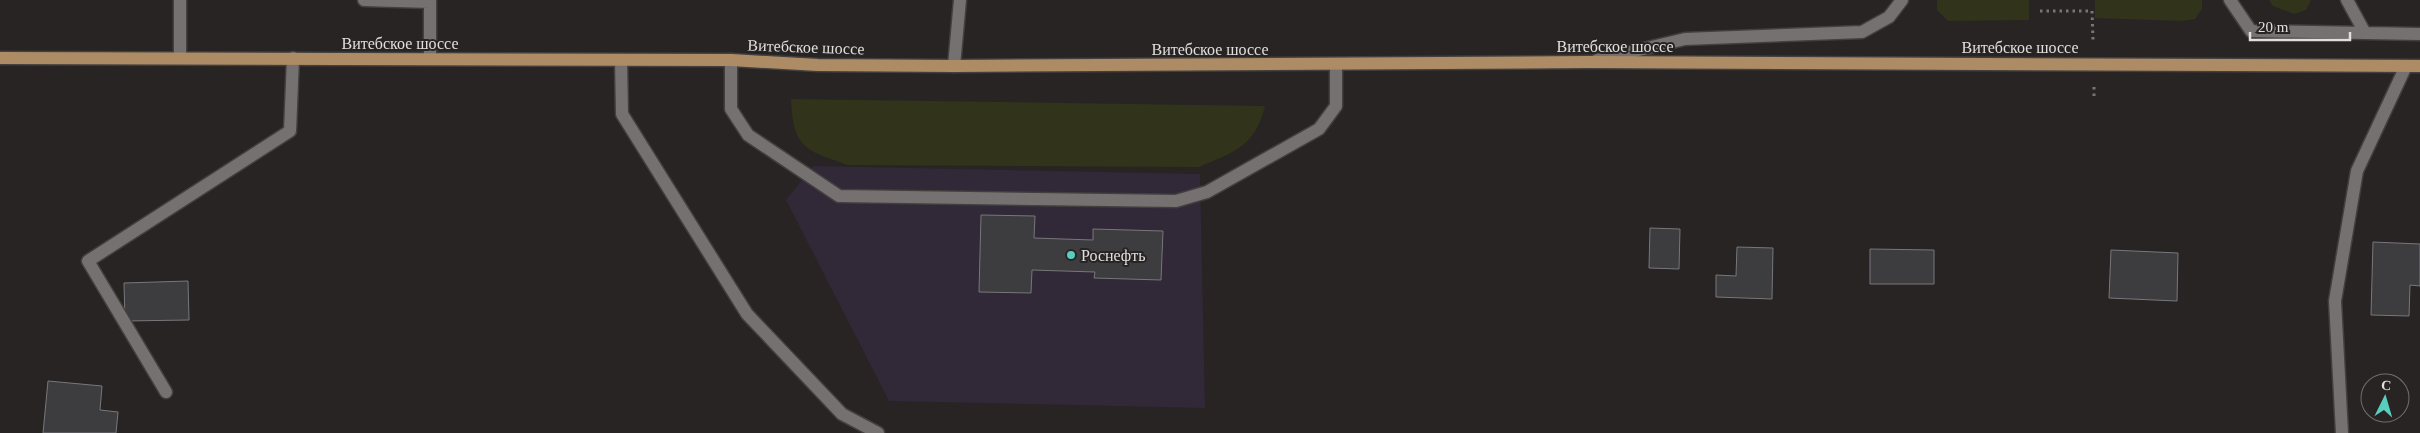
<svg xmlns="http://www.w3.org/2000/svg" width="2420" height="433" font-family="Georgia,serif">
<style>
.commercial{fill:#312838}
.green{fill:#31331a}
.building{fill:#3d3d40;stroke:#78777b}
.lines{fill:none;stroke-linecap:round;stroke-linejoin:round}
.minor-casing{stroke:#423f3e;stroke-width:15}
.major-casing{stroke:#423f3e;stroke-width:15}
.path{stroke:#787675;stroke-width:3;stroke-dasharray:2.5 4;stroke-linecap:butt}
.minor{stroke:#757170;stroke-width:12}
.major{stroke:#ad8b65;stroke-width:12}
.poi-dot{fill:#59cebf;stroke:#272423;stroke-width:2}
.labels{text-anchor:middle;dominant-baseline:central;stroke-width:4;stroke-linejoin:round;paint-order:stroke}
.street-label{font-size:16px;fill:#e1dfde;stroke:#272423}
.poi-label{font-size:16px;fill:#e1dfde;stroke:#272423;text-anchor:start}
</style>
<rect width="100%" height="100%" fill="#272423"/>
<!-- commercial -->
<path class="commercial" d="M813 166 1200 174 1205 408 889 401 786 200Z"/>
<!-- green -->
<path class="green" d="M1937 0H2029V20L1948 21 1937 10Z
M2095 0H2202V9L2195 19 2182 21 2095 18Z
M2269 0H2311L2306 10 2294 14 2273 6Z
M791 99 1265 106C1255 147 1234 152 1199 167L848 165C805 150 793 148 791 99Z"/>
<!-- building -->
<path class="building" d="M981 215 1035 216 1034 238 1093 240V229L1163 231 1161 280 1094 278 1095 272 1032 270 1031 293 979 292Z
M1650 228 1680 229 1679 269 1649 268Z
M2373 242 2420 244V286L2410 285 2409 316 2371 315Z
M1737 247 1773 248 1772 299 1716 297V275L1736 276Z
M1870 249 1934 250V284H1870Z
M2111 250 2178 253 2177 301 2109 298Z
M188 281 189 320 125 321 124 283Z
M48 381 102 386 100 410 118 412 116 433H43Z"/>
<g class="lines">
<!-- minor casing -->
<g class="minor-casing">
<path id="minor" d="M180 0V58
M364 0 430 2
M2230 0 2251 31 2420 34
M2347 0 2365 33
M430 59V0
M621 60 622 114 747 314 842 414 878 433
M731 60V109L748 135 839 196 1176 201 1207 192 1319 129 1336 106V65
M1597 60 1685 39 1862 32 1889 17 1902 0
M954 66 960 0
M166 392 88 261 290 131 293 58
M2342 433 2335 301 2357 171 2406 66"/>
</g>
<!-- major casing -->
<g class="major-casing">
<path id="major" d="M0 58 731 60 818 65 954 66 1588 62 2420 66"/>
</g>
<!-- path -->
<path class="path" d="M2040 11H2092L2093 40
M2094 87V100"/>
<!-- minor -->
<use href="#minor" class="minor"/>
<!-- major -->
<use href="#major" class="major"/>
</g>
<!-- markers -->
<circle class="poi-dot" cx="1071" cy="255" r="5"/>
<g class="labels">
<!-- street labels -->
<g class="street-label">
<text x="400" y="43">Витебское шоссе</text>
<text x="1615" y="46">Витебское шоссе</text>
<text transform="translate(806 47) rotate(2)">Витебское шоссе</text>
<text x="2020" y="47">Витебское шоссе</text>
<text x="1210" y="49">Витебское шоссе</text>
</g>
<!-- poi labels -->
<g class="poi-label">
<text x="1081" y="255">Роснефть</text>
</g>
</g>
<!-- north arrow -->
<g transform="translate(2385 398) rotate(5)"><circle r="24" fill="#272423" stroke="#716f6e"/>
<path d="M0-4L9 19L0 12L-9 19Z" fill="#59cebf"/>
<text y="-8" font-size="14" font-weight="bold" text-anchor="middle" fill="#e1dfde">С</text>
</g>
<!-- scale -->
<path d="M2250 32v8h100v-8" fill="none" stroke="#e1dfde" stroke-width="2.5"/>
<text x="2258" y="32" font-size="15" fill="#e1dfde" stroke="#272423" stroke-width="4" paint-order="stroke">20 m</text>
</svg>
